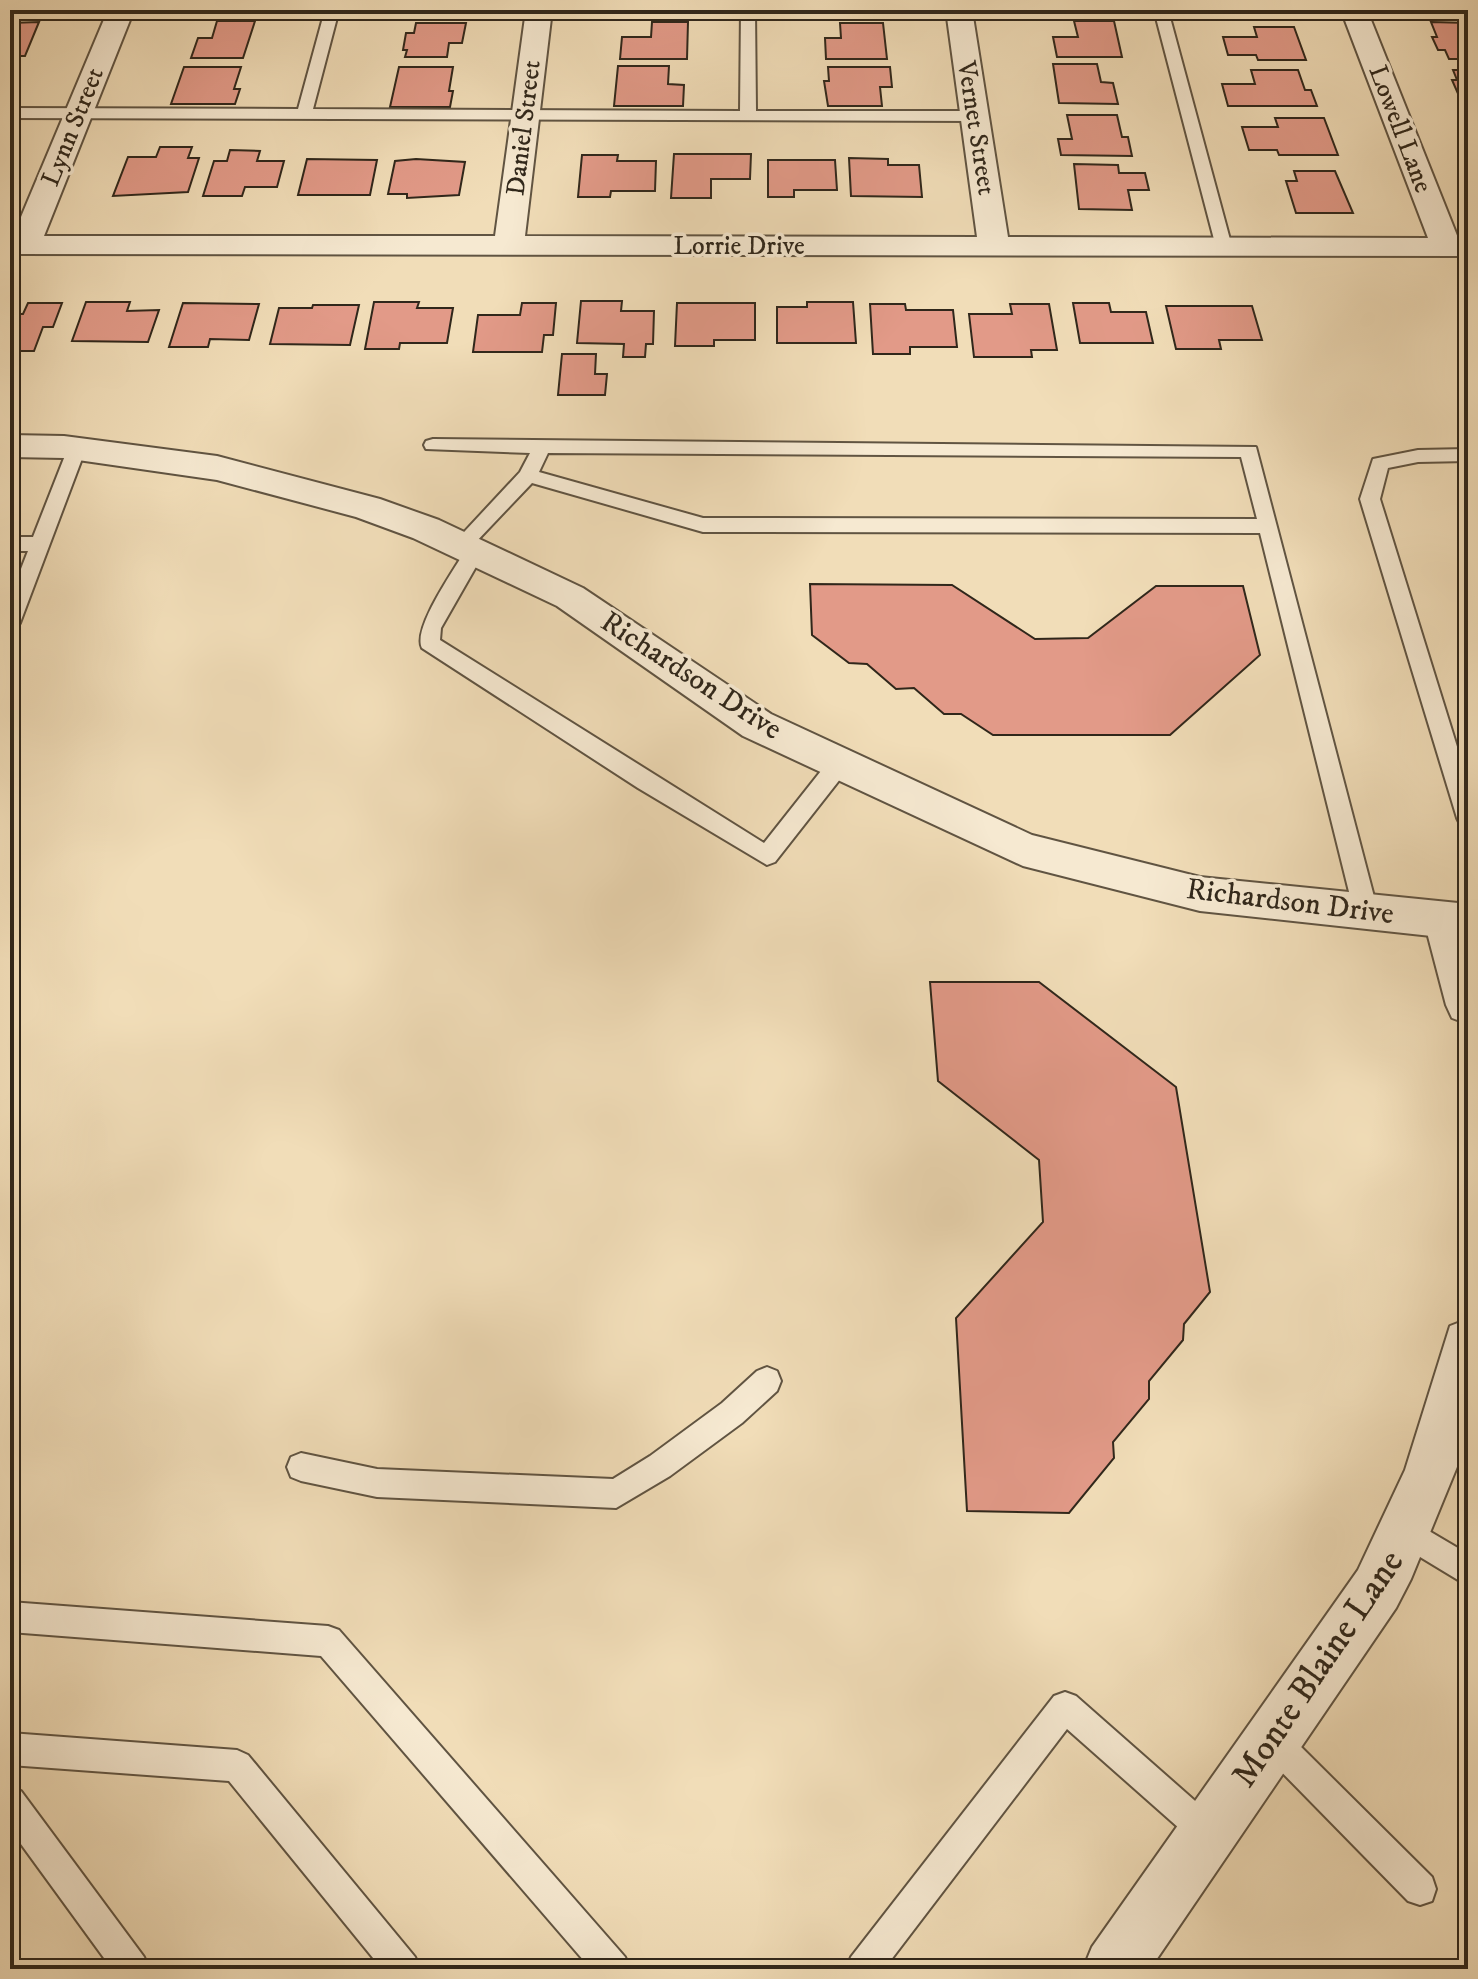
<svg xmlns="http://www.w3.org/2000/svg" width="1478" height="1979" font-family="'IM FELL DW Pica',serif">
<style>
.building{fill:#e29a88;stroke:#30271b;stroke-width:2}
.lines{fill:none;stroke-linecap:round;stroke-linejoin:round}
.service-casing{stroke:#605442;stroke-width:4}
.minor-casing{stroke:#605442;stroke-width:4}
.tertiary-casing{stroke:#605442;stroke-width:4}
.service{fill:#f6e9d1;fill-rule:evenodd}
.minor{fill:#f6e9d1;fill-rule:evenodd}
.tertiary{fill:#f6e9d1;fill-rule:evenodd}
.labels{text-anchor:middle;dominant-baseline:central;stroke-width:7;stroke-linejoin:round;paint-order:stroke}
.far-street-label{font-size:26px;fill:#30271b;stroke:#f6e9d1}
.street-label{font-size:30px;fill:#30271b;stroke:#f6e9d1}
.near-street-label{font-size:36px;fill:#30271b;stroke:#f6e9d1}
</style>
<rect width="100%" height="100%" fill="#f1ddb8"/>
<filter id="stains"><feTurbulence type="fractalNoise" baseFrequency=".0025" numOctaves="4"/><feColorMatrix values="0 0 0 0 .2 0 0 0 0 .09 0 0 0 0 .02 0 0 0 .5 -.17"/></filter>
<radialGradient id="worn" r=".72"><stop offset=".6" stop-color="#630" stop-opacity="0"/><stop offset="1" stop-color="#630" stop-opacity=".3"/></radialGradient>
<!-- building -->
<path class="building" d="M205 10H267L265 15H203Z
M412 10H463L462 14 411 13Z
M627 10H691V14H627Z
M834 10H890V14H834Z
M1424 10H1468V16H1427Z
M217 21H255L243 58H191L198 38H212Z
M1074 21H1114L1122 57H1057L1053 37H1078Z
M39 22 25 56H10V23Z
M652 22H688L687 59H620L622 37H651Z
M1431 22 1468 23V59H1449L1445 50H1438L1432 37H1437Z
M416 23H466L462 43H449L447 57H405L407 50H403L406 33H414Z
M840 23H883L887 59H826L825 38H841Z
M1254 27H1294L1306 60H1258L1256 55H1228L1223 37H1257Z
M1053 64H1097L1101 82 1113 83 1118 104 1059 103Z
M618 66H669L668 84 684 85 683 106H614Z
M184 67H241L234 89H240L235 104H171Z
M399 67H453L449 91H453L450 107H390Z
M828 67H890L892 87H880L882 106H828L824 81H829Z
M1251 70H1298L1305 90H1311L1317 106H1228L1222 84H1255Z
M1453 70H1468V105H1463L1452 80H1457Z
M1067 115H1117L1122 137H1128L1132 156 1061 155 1058 139H1072Z
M1275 118H1324L1338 155H1279L1277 150H1249L1242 127H1278Z
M160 147H192L188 158H199L188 192 113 196 128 157H156Z
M230 150 260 151 257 161H284L277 187H245L242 196H203L214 161H227Z
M674 154H751L750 179H711V198H671Z
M582 155H618L617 161H656L655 191H611L610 197H578Z
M849 158 888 159V165H919L922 197 851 196Z
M307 159 377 160 370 195H298Z
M416 159 465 162 459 195 407 198V194H388L395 161Z
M768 160H835L837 190H794V197H768Z
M1074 164 1118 165 1119 173H1145L1149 190H1128L1132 210 1079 209Z
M1294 171H1335L1353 213H1296L1286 181H1297Z
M581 301H622L621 311H654L653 344H646L645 357H623L624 344 577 343Z
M86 302H130L127 311 159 310 148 342 72 341Z
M374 302H419L417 308H453L447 343H400L399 349H365Z
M807 302H853L856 343H777V307H807Z
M28 303H62L53 327H43L34 351H10V314H23Z
M183 303 259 304 249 340 210 339 208 347H169Z
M522 303H556L553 335H544L542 352H473L478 315H520Z
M677 303H755V340H714V346H675Z
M1073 303H1109L1111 312H1146L1153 343H1080Z
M870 304H905L906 310H953L957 347H910V354H873Z
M1010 304H1049L1057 350H1031L1032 357H974L969 314H1012Z
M313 305H359L350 345 270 344 279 308H312Z
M1166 306H1252L1262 340H1219L1221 349H1176Z
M562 354H596L595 374H607L605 395H558Z
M810 584 952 585 1035 639 1088 638 1156 586H1243L1260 655 1170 735H993L961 714H944L914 688 896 689 867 664 849 663 812 635Z
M930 982H1039L1176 1087 1210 1292 1184 1324 1183 1340 1149 1381V1399L1113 1442 1114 1458 1069 1513 967 1511 956 1318 1043 1222 1039 1160 938 1081Z"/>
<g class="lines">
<!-- service casing -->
<g class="service-casing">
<path id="service" d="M325 10H339L313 109 740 111 741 10H755L756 111H974L982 116 974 121 10 118V108L298 109Z
M1154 10H1168L1232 247 1230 251H1218L1216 247Z
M433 439 1256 447 1378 912 1374 919 1366 922 1358 919 1354 912 1260 533 703 532 532 483 474 544 482 546 485 551 441 628 440 640 764 843 832 757 840 755 848 757 851 763 848 769 775 862 767 865 638 788 422 648C412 629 454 570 465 551L455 550 452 545 520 472 530 453 426 449 424 445 426 441ZM548 453 1241 457 1257 519 703 518 539 472Z
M77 442 86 448 20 623 17 628 10 630V597L28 551H10V537H33L68 448Z
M1468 449V461L1418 462 1388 468 1380 499 1468 782V827L1460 824 1457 818 1360 499 1373 459 1418 450Z
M767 1367 777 1371 781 1381 777 1391 742 1423 670 1476 616 1508 377 1497 301 1481 291 1477 287 1467 291 1457 301 1453 377 1469 613 1479 650 1456 722 1403 757 1371Z
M1407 1518 1468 1554V1586L1397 1543 1392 1533 1397 1523Z
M10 1602 328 1626 339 1630 625 1957 630 1969H591L321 1656 10 1632Z
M1065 1692 1076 1696 1219 1822 1224 1833 1219 1844 1208 1849 1197 1844 1067 1729 884 1969H846L851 1957 1054 1696Z
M1272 1724 1283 1729 1432 1877 1436 1889 1432 1901 1420 1905 1408 1901 1261 1751 1256 1740 1261 1729Z
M10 1733 237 1750 248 1755 415 1957 420 1969H382L229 1781 10 1765Z
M10 1786 21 1791 144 1957 149 1969H112L10 1829Z"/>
</g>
<!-- minor casing -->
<g class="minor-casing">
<path id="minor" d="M108 10H134L44 236H495L526 10H552L525 236 977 237 946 10H972L1008 237 1428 238 1341 10H1367L1458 238H1468V256L10 254V236H13Z
M1445 903 1460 909 1468 927V1024L1452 1018 1446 1005 1424 921 1430 909Z
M1468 1319V1440L1411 1579 1396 1608 1150 1969H1083L1092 1947 1358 1570 1405 1470 1450 1326Z"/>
</g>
<!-- tertiary casing -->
<g class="tertiary-casing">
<path id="tertiary" d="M10 435 64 436 217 456 380 499 439 520 583 588 771 714 1032 835 1200 877 1468 904V940L1200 911 1023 866 743 736 557 606 413 538 356 517 217 480 64 458 10 457Z"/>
</g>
<!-- service -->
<use href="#service" class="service"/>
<!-- minor -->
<use href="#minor" class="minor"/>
<!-- tertiary -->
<use href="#tertiary" class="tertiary"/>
</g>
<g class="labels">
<!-- far-street labels -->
<g class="far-street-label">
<text transform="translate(73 127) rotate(-68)">Lynn Street</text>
<text transform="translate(524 128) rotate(-83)">Daniel Street</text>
<text transform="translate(976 128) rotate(81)">Vernet Street</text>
<text transform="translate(1400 129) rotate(69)">Lowell Lane</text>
<text x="739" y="246">Lorrie Drive</text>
</g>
<!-- street labels -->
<g class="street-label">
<text transform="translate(691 676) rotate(33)">Richardson Drive</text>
<text transform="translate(1290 902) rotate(7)">Richardson Drive</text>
</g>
<!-- near-street labels -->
<g class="near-street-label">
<text transform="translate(1318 1669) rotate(-56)">Monte Blaine Lane</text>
</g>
</g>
<!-- margin -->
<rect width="1478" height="1979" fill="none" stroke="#f1ddb8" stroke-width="40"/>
<rect x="12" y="12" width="1454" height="1955" fill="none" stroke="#30271b" stroke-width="4"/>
<rect x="20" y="20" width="1438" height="1939" fill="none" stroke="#30271b" stroke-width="2"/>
<rect width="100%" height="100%" filter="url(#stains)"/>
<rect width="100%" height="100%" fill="url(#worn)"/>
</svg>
